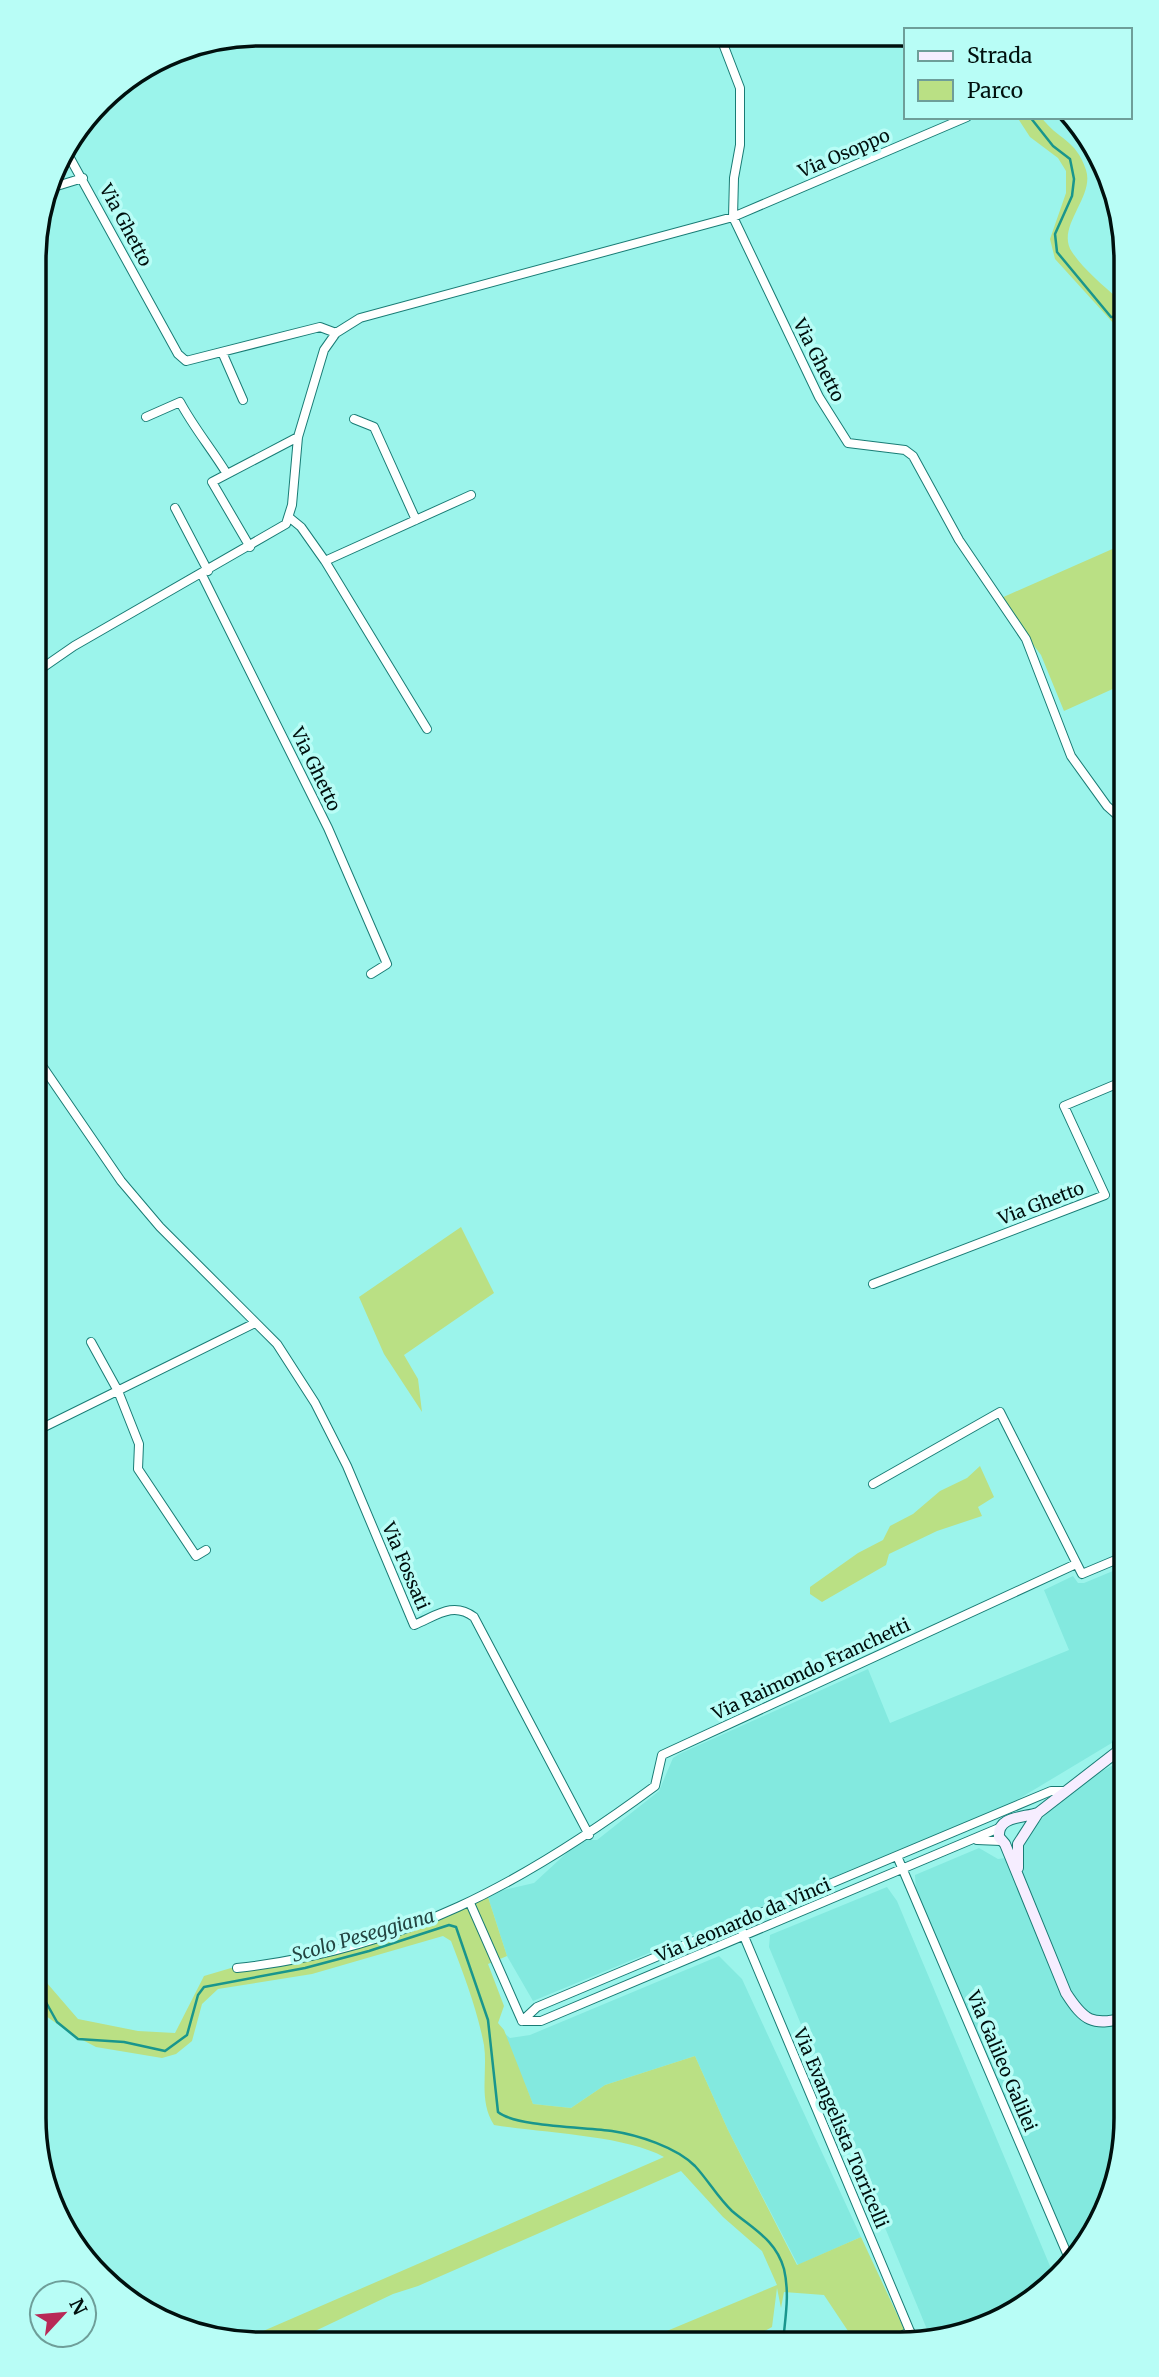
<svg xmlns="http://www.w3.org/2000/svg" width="1159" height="2377" font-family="Merriweather,serif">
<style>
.built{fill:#83e9df}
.green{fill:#bae084}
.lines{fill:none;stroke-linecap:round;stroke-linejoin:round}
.stream{stroke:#19968d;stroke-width:2.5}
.street-casing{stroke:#197c75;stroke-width:10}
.secondary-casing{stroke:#197c75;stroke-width:12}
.street{stroke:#fff;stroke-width:8}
.secondary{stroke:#f6edff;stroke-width:10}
.labels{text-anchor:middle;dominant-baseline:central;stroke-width:7;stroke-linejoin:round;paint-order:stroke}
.street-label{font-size:18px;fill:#00100e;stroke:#b8fdf6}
.water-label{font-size:19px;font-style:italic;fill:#234441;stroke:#b8fdf6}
.rim{fill:none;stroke:#00100e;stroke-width:3.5}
</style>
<rect width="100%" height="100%" fill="#9bf4eb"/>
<!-- built -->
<path class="built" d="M1125 1566V1735L1012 1803 533 2001 507 1956 487 1894 534 1883 586 1835 590 1840H597L659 1791 673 1758 679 1754 868 1669 890 1723 1069 1650 1044 1590 1073 1576 1078 1583H1084Z
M1119 1762 1125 1764V2133L1109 2204 1074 2260 916 1892 915 1875 979 1848 998 1859 1019 1856 1032 1830 1049 1811 1091 1777Z
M887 1887 897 1901 1055 2278 1026 2305 972 2332 931 2339 769 1947 770 1935Z
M719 1956 742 1979 861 2237 798 2265 728 2130 695 2056 605 2085 571 2108 533 2104 503 2032 510 2038 530 2035Z"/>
<!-- green -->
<path class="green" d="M1017 117H1041C1058 140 1076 139 1086 170 1095 197 1055 227 1072 252 1083 269 1103 285 1118 299L1126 303V326L1115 325 1055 259 1050 239 1066 193V171L1058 158 1030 137Z
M1126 543V683L1064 711 1041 655 999 599Z
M461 1227 494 1293 404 1355 418 1379 422 1412 384 1354 359 1297Z
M980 1466 994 1497 978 1507 982 1516 937 1531 889 1554 886 1565 822 1602 810 1594V1587L858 1553 883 1540 890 1526 913 1514 940 1491 967 1478Z
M487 1894 507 1956 488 1964 504 2006 498 2023 504 2030 533 2104 571 2108 605 2085 695 2056 728 2130 797 2265 861 2237 910 2342 852 2344V2337L824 2295 784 2292 781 2308 777 2288 772 2327 743 2343H638L777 2285 762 2251 723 2217 681 2171 418 2286 393 2294 292 2342H238L664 2157C624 2135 541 2133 494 2125 478 2100 488 2072 484 2045 477 2009 464 1975 451 1941L443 1936 312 1974 218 1989 202 2004 192 2041 176 2054 162 2058 96 2047 73 2035 46 2016 33 1990 34 1968 78 2019 138 2031 175 2033 204 1976 248 1963 352 1947Z"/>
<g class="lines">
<!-- stream -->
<path class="stream" d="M1030 117 1053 146 1070 159 1074 179 1072 196 1055 234 1057 252 1111 317H1126
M33 1979 57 2022 78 2039 124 2042 165 2051 187 2035 198 1995 204 1987 305 1968 369 1951 449 1925 456 1927 488 2020 498 2112C516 2127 587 2127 612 2131 638 2135 676 2147 695 2166 708 2180 718 2198 732 2211 753 2229 776 2240 784 2269 790 2295 785 2318 783 2343"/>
<!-- street casing -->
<g class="street-casing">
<path id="street" d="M720 36 740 88V145L734 178 733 217 819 397 848 443 905 450 913 456 959 540 1026 639 1071 756 1107 806 1126 823
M65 149 178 354 186 361 320 327 336 333
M47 189 83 178
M222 352 243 400
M146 417 180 402C194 428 211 448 227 474
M354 419 374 427 416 520
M175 508 208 571
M290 518 301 527 325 561 427 729
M250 547 212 482 298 437
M325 561 471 495
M202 575 328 828 387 964 371 974
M35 673 74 646 286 524 292 505 298 437 324 350 336 333 360 318 733 217 967 117
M34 1054 121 1181 160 1227 277 1344 315 1403 347 1466 414 1625C436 1616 453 1601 474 1617L589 1835
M873 1284 1105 1195 1064 1106 1126 1080
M91 1342 118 1391 139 1444 138 1469 196 1556 206 1550
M34 1432 255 1323
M873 1484 1000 1412 1082 1574 1125 1556
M977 1840 1001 1841
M897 1856 1071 2263
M470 1903 522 2021
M738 1922 914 2341
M237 1968C402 1950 524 1883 655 1786L662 1755 1076 1564
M522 2021 537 2007 1051 1791H1065
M522 2021H541L999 1828
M889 2344 910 2331"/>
</g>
<!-- secondary casing -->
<g class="secondary-casing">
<path id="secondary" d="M1038 1813C1022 1818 997 1816 999 1837L1005 1844 1066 1993C1084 2021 1092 2026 1125 2018
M1018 1868V1844L1038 1813 1118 1751V1743L1125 1736"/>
</g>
<!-- street -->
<use href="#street" class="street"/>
<!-- secondary -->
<use href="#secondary" class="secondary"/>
</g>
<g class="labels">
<!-- street labels -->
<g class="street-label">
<text transform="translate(844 153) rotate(-23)">Via Osoppo</text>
<text transform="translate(126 225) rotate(62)">Via Ghetto</text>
<text transform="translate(819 360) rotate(63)">Via Ghetto</text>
<text transform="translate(316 769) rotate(64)">Via Ghetto</text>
<text transform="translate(1041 1203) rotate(-21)">Via Ghetto</text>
<text transform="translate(406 1566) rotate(67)">Via Fossati</text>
<text transform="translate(811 1669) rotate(-25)">Via Raimondo Franchetti</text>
<text transform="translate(743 1920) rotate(-23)">Via Leonardo da Vinci</text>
<text transform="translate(1002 2061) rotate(67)">Via Galileo Galilei</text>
<text transform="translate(841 2128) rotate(67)">Via Evangelista Torricelli</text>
</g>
<!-- water labels -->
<g class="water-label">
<text transform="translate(363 1935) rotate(-16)">Scolo Peseggiana</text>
</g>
</g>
<!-- crop -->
<path d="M0 0H1159V2377H0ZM260 46H900A214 214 0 0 1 1114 260V2118A214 214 0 0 1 900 2332H260A214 214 0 0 1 46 2118V260A214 214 0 0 1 260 46Z" fill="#b8fdf6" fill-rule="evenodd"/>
<path class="rim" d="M260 46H900A214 214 0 0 1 1114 260V2118A214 214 0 0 1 900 2332H260A214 214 0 0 1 46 2118V260A214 214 0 0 1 260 46Z"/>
<!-- legend -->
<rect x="904" y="28" width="228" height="91" fill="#b8fdf6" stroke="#6e9e99" stroke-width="2"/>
<rect x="918" y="51" width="35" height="10" fill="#f6edff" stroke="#6e9e99" stroke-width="2"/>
<text x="967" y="63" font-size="21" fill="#00100e">Strada</text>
<rect x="918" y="80" width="35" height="21" fill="#bae084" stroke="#6e9e99" stroke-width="2"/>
<text x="967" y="98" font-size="21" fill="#00100e">Parco</text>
<!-- north arrow -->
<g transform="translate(63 2314) rotate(64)"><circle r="33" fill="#b8fdf6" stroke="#6e9e99" stroke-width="2"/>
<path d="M0-5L12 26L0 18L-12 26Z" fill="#b82957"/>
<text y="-10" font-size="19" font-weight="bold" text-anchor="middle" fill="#00100e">N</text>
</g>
</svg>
